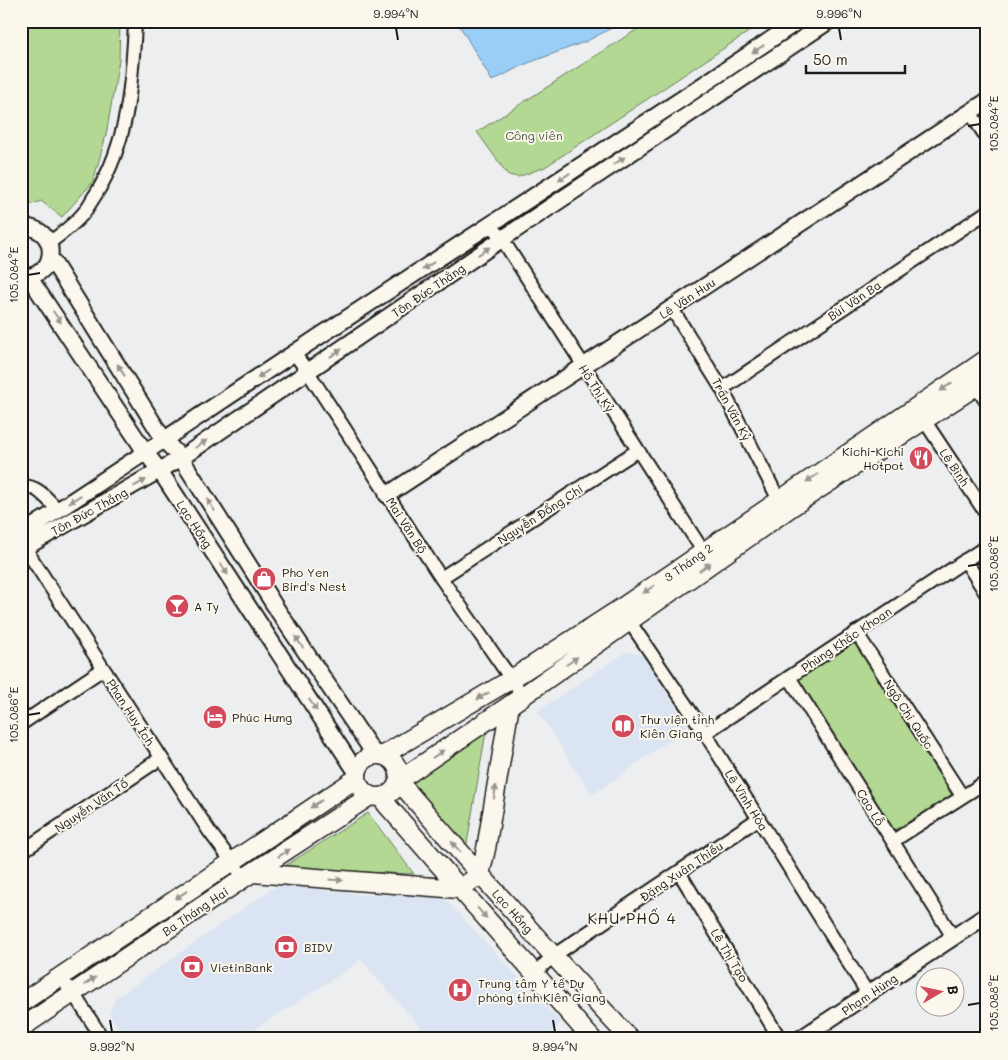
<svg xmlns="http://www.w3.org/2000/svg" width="1008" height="1060" font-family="Mali,sans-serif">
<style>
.built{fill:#dbe4f2}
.green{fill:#b3d893;stroke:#687a58}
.water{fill:#99cef7;stroke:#67879f}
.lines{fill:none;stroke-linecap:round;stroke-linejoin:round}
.minor-casing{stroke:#1c1c1c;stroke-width:16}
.tertiary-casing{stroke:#1c1c1c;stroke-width:19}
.secondary-casing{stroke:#1c1c1c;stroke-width:21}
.minor{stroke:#fbf7ec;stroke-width:12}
.tertiary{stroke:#fbf7ec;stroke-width:15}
.secondary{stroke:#fbf7ec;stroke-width:18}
.oneway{fill:#97948e}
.ticks{fill:none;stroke:#1c1c1c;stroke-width:2}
.labels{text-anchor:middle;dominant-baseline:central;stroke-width:4;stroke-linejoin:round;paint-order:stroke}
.park-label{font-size:12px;fill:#495440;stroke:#fbf7ec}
.street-label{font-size:12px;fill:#1c1c1c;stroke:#fbf7ec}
.poi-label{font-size:12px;fill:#1c1c1c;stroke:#fbf7ec;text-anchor:start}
.quarter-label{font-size:15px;letter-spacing:1px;fill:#1c1c1c;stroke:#fbf7ec}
.neatline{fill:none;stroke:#1c1c1c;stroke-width:2}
.ticks-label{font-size:12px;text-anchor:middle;fill:#1c1c1c}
</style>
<rect width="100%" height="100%" fill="#eceeef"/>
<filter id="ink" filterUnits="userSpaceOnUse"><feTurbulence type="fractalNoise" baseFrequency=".02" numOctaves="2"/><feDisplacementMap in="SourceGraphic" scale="10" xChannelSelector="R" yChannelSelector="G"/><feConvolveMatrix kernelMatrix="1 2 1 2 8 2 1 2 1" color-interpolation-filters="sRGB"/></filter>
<g filter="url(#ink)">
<!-- built -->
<path class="built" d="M626 652 643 655 688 727 592 795 538 711Z
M281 885 365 895 436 894 449 903 561 1023 546 1039H431L360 959 356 964 240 1039H125L109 1013 116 998 270 890Z"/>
<!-- green -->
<path class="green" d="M21 21H120L119 60 106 135 93 182 62 217 41 201 21 208Z
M650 21H765L545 167 518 177 508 175 477 132Z
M854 641 953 797 889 833 794 683Z
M487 726 466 849 407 781Z
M368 813 414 874 280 869Z"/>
<!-- water -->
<path class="water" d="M457 21H625L587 41 523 65 492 81Z"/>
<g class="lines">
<!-- minor casing -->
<g class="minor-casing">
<path id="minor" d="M970 112 987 138
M491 225 502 239 703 551
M49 243C60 235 72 226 81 216 87 210 91 201 96 194 128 143 132 83 135 24
M672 309 722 389 779 500 786 503
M294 353 308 372 441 578 523 696
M976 386 987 403
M722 389 987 212
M918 418 924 420 987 515
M21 486C38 485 47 499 58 510
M21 545 25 548 209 831 244 878
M965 560 987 595
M441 578 638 450
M625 615 705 733 868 994
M856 632 962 796
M789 677 953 937
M21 724 103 669
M705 733 987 546
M893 841 987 781
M21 852 161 758
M679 872 780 1039
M535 973 553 956 758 819
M60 977 73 993 103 1039"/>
</g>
<!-- tertiary casing -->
<g class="tertiary-casing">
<path id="tertiary" d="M21 227C60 225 60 278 21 277
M50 257 164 440 181 458 278 611 375 755
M29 277 146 453 160 471 357 773
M387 495 987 101
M21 534C113 475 203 413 294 353 462 242 632 134 798 21
M21 550 181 458 502 239 829 21
M800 1039 987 915"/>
</g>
<!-- secondary casing -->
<g class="secondary-casing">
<path id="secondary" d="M383 755 510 680 621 608 987 359
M357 776a21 21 0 1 1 42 0a21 21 0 1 1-42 0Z
M398 781 510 705 793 506 987 379
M398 782 408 792C480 876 555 958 630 1039
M382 797 386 804 592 1039
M253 873 459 889 480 875 486 849 510 705
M21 1003 357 778
M21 1028 244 878 370 796"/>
</g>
<!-- minor -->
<use href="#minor" class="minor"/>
<!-- tertiary -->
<use href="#tertiary" class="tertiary"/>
<!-- secondary -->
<use href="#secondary" class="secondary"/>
</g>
<!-- one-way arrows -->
<defs><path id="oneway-solid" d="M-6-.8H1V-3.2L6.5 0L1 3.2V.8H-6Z" transform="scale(1.25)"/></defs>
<g class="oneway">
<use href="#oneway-solid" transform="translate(758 49) rotate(146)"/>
<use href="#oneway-solid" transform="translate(619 161) rotate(-34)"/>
<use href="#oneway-solid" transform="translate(564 177) rotate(147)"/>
<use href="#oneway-solid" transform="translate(484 251) rotate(-34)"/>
<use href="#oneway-solid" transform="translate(428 266) rotate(147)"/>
<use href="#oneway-solid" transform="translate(57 317) rotate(56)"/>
<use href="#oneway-solid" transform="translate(336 353) rotate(-34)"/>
<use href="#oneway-solid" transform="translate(121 370) rotate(-122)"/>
<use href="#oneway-solid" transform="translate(263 374) rotate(146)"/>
<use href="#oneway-solid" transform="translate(946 387) rotate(146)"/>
<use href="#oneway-solid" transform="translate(201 444) rotate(-34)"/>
<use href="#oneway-solid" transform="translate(812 478) rotate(146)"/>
<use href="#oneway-solid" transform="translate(140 483) rotate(-29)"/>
<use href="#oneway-solid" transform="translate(75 499) rotate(147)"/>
<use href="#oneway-solid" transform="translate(211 505) rotate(-122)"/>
<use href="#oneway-solid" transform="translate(705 567) rotate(-35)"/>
<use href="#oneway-solid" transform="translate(224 569) rotate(57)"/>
<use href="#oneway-solid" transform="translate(649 589) rotate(145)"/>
<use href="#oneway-solid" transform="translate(299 642) rotate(-124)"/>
<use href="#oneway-solid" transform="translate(572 661) rotate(-35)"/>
<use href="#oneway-solid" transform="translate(483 696) rotate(149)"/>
<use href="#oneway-solid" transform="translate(313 705) rotate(57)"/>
<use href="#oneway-solid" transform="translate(438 754) rotate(-34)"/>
<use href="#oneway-solid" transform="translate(495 792) rotate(-81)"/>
<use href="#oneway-solid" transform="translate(316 804) rotate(146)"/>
<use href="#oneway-solid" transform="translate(456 847) rotate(-131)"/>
<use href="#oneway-solid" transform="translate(284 853) rotate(-33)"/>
<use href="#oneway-solid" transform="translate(336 880) rotate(4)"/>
<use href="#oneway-solid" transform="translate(181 895) rotate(146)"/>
<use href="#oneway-solid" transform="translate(482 913) rotate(48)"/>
<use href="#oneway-solid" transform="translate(90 981) rotate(-34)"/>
</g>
</g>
<!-- ticks -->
<path class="ticks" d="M396 28 398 40M839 28 841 40M968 126 980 124M28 275 40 273M968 566 980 564M28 715 40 713M968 1005 980 1003M110 1020 112 1032M553 1020 555 1032"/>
<!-- icons -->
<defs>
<g id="restaurant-disc" transform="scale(1.25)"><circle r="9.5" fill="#d1495b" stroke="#fbf7ec"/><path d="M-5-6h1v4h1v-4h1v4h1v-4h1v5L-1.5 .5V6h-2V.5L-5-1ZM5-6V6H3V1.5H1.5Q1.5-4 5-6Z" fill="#fff"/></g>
<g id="shop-disc" transform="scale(1.25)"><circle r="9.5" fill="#d1495b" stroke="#fbf7ec"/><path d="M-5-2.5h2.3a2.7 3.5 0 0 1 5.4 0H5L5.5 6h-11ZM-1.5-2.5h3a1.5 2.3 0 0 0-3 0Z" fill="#fff"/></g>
<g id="bar-disc" transform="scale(1.25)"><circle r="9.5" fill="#d1495b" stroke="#fbf7ec"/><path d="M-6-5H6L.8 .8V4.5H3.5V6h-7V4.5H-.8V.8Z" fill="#fff"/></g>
<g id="hotel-disc" transform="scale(1.25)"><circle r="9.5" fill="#d1495b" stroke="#fbf7ec"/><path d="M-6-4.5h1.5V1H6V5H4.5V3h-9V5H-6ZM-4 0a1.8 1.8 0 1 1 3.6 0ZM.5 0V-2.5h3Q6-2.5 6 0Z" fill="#fff"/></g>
<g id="library-disc" transform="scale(1.25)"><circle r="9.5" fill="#d1495b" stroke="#fbf7ec"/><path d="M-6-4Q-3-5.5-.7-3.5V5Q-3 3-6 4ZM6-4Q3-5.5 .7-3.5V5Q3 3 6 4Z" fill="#fff"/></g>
<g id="bank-disc" transform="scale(1.25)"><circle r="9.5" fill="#d1495b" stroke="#fbf7ec"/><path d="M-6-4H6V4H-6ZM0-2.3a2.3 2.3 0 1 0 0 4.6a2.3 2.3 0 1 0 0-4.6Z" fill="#fff"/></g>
<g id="hospital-disc" transform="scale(1.25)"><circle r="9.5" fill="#d1495b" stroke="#fbf7ec"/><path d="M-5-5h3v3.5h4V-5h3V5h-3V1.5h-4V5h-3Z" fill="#fff"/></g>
</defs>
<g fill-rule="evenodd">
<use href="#restaurant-disc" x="921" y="458"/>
<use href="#shop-disc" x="264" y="579"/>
<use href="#bar-disc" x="177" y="606"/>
<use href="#hotel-disc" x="215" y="717"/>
<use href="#library-disc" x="623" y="726"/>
<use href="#bank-disc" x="286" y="947"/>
<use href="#bank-disc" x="192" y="967"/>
<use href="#hospital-disc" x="460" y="990"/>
</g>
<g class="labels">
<!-- park labels -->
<g class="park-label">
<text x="534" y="135">Công viên</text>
</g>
<!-- street labels -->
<g class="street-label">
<text transform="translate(428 290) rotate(-34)">Tôn Đức Thắng</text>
<text transform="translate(687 298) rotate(-33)">Lê Văn Hưu</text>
<text transform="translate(854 300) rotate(-34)">Bùi Văn Ba</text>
<text transform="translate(597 388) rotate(57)">Hồ Thị Kỷ</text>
<text transform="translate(732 409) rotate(62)">Trần Văn Kỷ</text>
<text transform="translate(955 467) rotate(56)">Lê Bình</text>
<text transform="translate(89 511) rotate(-29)">Tôn Đức Thắng</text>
<text transform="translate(540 514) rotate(-33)">Nguyễn Đổng Chi</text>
<text transform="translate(195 524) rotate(57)">Lạc Hồng</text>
<text transform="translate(407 525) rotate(57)">Mai Văn Bộ</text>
<text transform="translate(688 562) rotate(-35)">3 Tháng 2</text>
<text transform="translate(846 639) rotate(-34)">Phùng Khắc Khoan</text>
<text transform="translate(131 712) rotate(57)">Phan Huy Ích</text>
<text transform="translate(909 714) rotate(57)">Ngô Chí Quốc</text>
<text transform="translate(747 800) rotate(58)">Lê Vĩnh Hòa</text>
<text transform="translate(91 805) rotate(-34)">Nguyễn Văn Tố</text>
<text transform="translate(871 807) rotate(58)">Cao Lỗ</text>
<text transform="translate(681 871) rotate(-34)">Đặng Xuân Thiều</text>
<text transform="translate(195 911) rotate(-34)">Ba Tháng Hai</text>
<text transform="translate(513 911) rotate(48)">Lạc Hồng</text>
<text transform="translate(730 955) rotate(59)">Lê Thị Tạo</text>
<text transform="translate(869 994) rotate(-34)">Phạm Hùng</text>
</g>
<!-- poi labels -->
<g class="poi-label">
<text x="904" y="451" text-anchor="end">Kichi-Kichi<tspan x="904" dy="14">Hotpot</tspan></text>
<text x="282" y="572">Pho Yen<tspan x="282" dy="14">Bird's Nest</tspan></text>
<text x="194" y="606">A Ty</text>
<text x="232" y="717">Phúc Hưng</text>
<text x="640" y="719">Thư viện tỉnh<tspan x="640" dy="14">Kiên Giang</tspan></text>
<text x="304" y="947">BIDV</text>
<text x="210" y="967">VietinBank</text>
<text x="478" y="983">Trung tâm Y tế Dự<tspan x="478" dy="14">phòng tỉnh Kiên Giang</tspan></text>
</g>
<!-- quarter labels -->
<g class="quarter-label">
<text x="632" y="918">KHU PHỐ 4</text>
</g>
</g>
<!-- margin -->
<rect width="1008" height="1060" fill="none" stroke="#fbf7ec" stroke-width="55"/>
<!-- north arrow -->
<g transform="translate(940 992) rotate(81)"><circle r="24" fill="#fbf7ec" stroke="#a29f99"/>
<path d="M0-4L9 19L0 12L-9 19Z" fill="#d1495b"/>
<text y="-8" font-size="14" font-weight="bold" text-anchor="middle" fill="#1c1c1c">B</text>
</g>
<!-- scale -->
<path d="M806 65v8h99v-8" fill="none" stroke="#1c1c1c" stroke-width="2.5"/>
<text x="813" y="65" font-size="15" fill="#1c1c1c" stroke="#fbf7ec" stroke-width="4" paint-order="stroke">50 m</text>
<rect x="28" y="28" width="952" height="1004" class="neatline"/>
<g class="ticks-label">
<text x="396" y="18">9.994°N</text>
<text x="839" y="18">9.996°N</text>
<text transform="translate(994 124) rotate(-90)" y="4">105.084°E</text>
<text transform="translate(14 275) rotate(-90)" y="4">105.084°E</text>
<text transform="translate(994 564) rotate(-90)" y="4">105.086°E</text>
<text transform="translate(14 715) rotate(-90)" y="4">105.086°E</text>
<text transform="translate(994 1003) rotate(-90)" y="4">105.088°E</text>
<text x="112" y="1051">9.992°N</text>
<text x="555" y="1051">9.994°N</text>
</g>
</svg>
